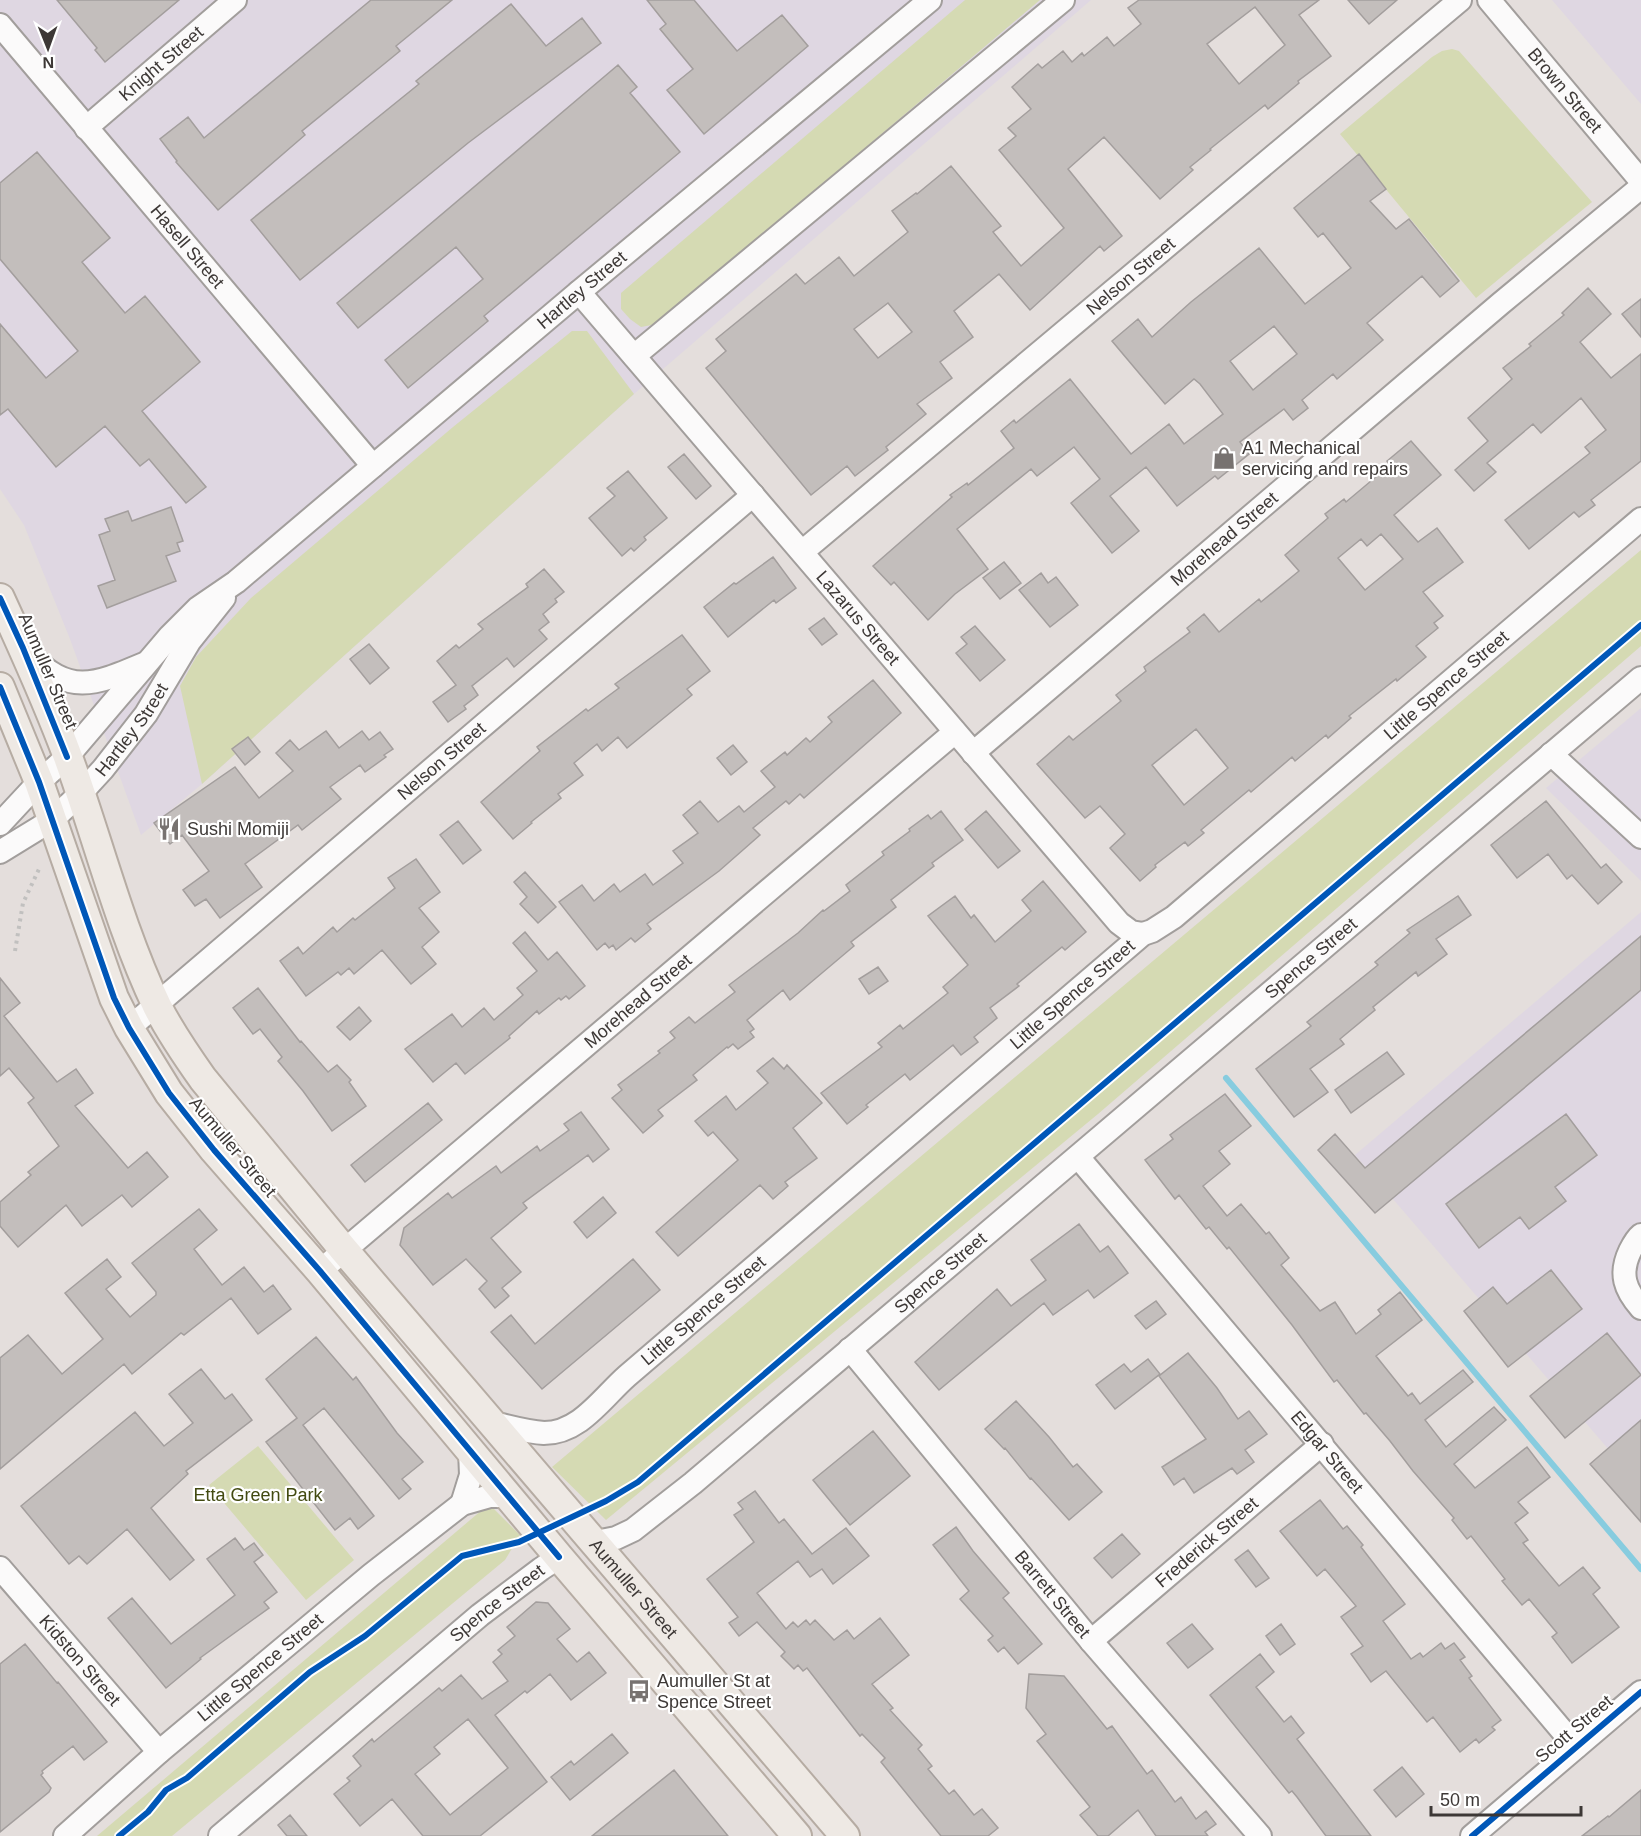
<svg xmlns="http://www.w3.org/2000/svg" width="1641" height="1836" font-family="Arial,sans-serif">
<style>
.industrial{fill:#dfd7e2}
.green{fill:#d5dab3}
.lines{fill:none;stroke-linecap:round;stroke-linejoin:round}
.stream{stroke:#87ccdf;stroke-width:6}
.building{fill:#c3bebc;stroke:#a39e9d;stroke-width:1.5;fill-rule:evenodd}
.minor-casing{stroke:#a29e9c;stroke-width:26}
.major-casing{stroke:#b6aca3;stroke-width:32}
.path{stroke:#c1c0bf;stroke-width:4;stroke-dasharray:3 4.5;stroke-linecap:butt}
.minor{stroke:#fbfafa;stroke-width:22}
.major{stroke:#eee9e4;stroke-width:28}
.cycleway-casing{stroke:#fff;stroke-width:10}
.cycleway{stroke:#0057b8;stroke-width:6}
.labels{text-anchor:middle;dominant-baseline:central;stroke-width:4.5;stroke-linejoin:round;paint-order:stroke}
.street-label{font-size:18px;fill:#3d3836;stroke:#fff}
.poi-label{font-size:18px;fill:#3d3836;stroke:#fff;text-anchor:start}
.park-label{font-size:18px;fill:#424a11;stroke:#fff}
</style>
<rect width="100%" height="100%" fill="#e4dedc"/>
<!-- industrial -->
<path class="industrial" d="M0 0H1091L634 394 202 784 141 835 70 639 24 525 0 489Z
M1552 0H1641V104Z
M1641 708V881L1546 788Z
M1641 912V1487L1355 1155Z"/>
<!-- green -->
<path class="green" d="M965 0H1040L657 324 641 327 630 319 621 309V293Z
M1452 49 1459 51 1592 202 1476 298 1340 134 1432 57 1442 51Z
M572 331H587L634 394 202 784 180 686 196 657 251 598 453 427Z
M1641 550V646L1098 1114 606 1520 552 1467Z
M258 1446 354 1560 306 1600 209 1485Z
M489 1504 520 1535 505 1560 172 1836H97Z"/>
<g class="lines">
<!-- stream -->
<path class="stream" d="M1226 1078 1641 1569"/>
</g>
<!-- building -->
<path class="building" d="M57 0H179L105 62 95 50 97 48Z
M371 0H452L396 46 400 51 302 131 305 135 218 210 176 162 177 161 160 139 188 117 204 138Z
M647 0H694L737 51 782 15 808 46 704 134 667 90 693 69 660 29 666 24Z
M1139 0H1319L1299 15 1331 56 1298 81 1299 83 1268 109 1265 105 1210 149 1211 150 1190 167 1193 170 1160 199 1104 137 1068 169 1122 236 1104 251 1100 246 1030 310 999 274 954 311 973 337 940 362 952 378 917 404 926 414 886 447 888 450 855 476 847 466 811 495 706 368 726 351 716 339 796 274 805 284 839 257 854 276 908 232 892 211 916 193 917 194 951 166 1001 226 993 232 1021 266 1064 228 999 150 1016 136 1008 128 1031 109 1012 87 1038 64 1042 68 1063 51 1072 62 1082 53 1084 56 1107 37 1114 46 1141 24 1128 8ZM1255 7 1285 45 1239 84 1207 44ZM888 303 912 332 878 358 854 329Z
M1348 0H1397L1369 24Z
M511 4 546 46 582 18 601 43 468 143 300 280 251 220 419 84 416 81Z
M618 65 637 87 630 93 680 152 484 316 488 321 408 388 385 360 483 279 456 247 358 328 337 303Z
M37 152 110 238 82 262 125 313 145 296 200 362 142 411 206 487 186 503 149 459 140 466 105 426 56 467 8 409 0 415V324L46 378 78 351 0 259V183Z
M1359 154 1386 189 1370 201 1396 229 1409 219 1459 281 1440 297 1422 276 1367 323 1383 340 1337 379 1333 374 1302 400 1308 408 1293 420 1284 409 1240 442 1249 454 1218 479 1215 476 1177 506 1146 467 1110 496 1139 531 1112 553 1071 503 1100 479 1074 447 1037 476 1031 469 957 529 988 569 955 594 928 620 894 582 891 585 873 566 952 497 950 495 967 483 968 485 1014 448 1001 431 1014 420 1016 423 1070 379 1131 454 1169 424 1184 444 1223 414 1200 384 1194 379 1165 404 1112 341 1138 319 1152 337 1191 302 1259 248 1305 304 1351 268 1323 233 1318 237 1294 208ZM1274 326 1297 354 1253 390 1230 361Z
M1588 288 1611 314 1580 342 1611 378 1641 354V461L1591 500 1595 505 1579 517 1574 512 1529 549 1505 520 1590 453 1585 447 1606 430 1581 398 1541 433 1533 424 1487 463 1496 472 1474 491 1455 470 1488 441 1468 418 1512 379 1503 368 1531 346 1529 344 1564 315 1562 313Z
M1641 299V337L1622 314Z
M1411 441 1441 475 1394 515 1418 542 1437 528 1463 562 1423 592 1443 616 1434 623 1438 628 1416 646 1426 657 1397 681 1396 679 1349 716 1351 718 1328 738 1326 735 1295 761 1292 757 1251 792 1249 790 1201 830 1204 833 1188 846 1185 842 1155 865 1156 867 1140 881 1110 848 1125 834 1100 806 1085 818 1037 764 1069 736 1073 740 1121 701 1116 695 1146 671 1144 667 1190 632 1187 628 1204 614 1219 632 1259 599 1261 602 1299 571 1285 555 1328 518 1325 514 1344 499 1346 502 1390 465 1387 461ZM1381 534 1403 559 1365 590 1338 558 1361 539 1367 546ZM1196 729 1228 768 1184 805 1152 765Z
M684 454 711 486 696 499 668 467Z
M628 471 667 518 644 537 646 540 634 551 631 548 622 556 589 518 615 496 607 488Z
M171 507 183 541 177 543 180 551 166 556 176 581 107 608 98 586 115 580 99 535 110 531 105 519 128 511 132 521Z
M773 557 796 588 776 603 774 600 728 637 704 607 734 583 736 584Z
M1004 562 1021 583 1000 599 983 578Z
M544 569 564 592 555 599 557 602 543 614 549 622 539 630 547 639 514 667 507 658 472 686 478 695 464 706 466 709 448 722 433 702 456 685 437 661 456 645 459 648 483 629 478 624 528 587 526 584Z
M1041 573 1048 583 1056 577 1078 605 1050 627 1019 590Z
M824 618 837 634 822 645 809 629Z
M975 626 1005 660 980 681 956 653 967 644 961 637Z
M682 635 710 671 687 689 692 695 627 748 618 737 602 751 597 744 574 763 583 775 558 794 561 798 531 822 532 823 513 839 481 802 540 751 537 747 586 709 588 711 619 688 615 684Z
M369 644 389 668 370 684 350 659Z
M873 680 901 713 804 798 800 794 789 804 786 801 753 828 760 835 719 871 647 924 651 929 635 942 631 938 616 950 613 945 609 948 605 943 597 950 559 902 582 885 594 901 614 884 620 892 645 874 653 885 683 863 673 851 698 833 683 815 700 801 718 822 739 806 744 812 775 787 761 771 785 752 787 755 806 738 810 742 832 722 828 717Z
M326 731 339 748 362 731 369 740 380 732 393 749 384 755 386 757 365 772 360 765 330 787 341 799 302 830 298 825 245 864 262 887 220 918 206 899 195 906 183 890 209 871 182 835 170 844 154 823 235 767 259 798 293 771 276 753 290 740 299 750Z
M248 737 260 752 245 765 232 749Z
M733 745 747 762 731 775 717 758Z
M1546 801 1601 868 1606 864 1622 882 1598 904 1572 875 1567 879 1548 854 1517 878 1491 845Z
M941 811 963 840 932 863 934 866 891 900 896 907 851 942 854 946 790 1000 783 990 747 1020 754 1029 750 1032 754 1037 738 1049 733 1044 728 1048 727 1047 693 1075 697 1080 658 1110 663 1116 643 1133 612 1098 622 1090 618 1085 660 1053 658 1051 675 1038 670 1032 689 1017 695 1023 735 992 729 985 798 933 823 910 824 911 850 891 846 885 884 855 882 852 910 831 909 829 928 815 931 819Z
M986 811 1020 851 998 868 965 829Z
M458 821 481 850 463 864 440 835Z
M416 859 440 892 419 908 439 932 422 947 436 964 411 984 382 950 354 974 349 968 341 975 338 972 306 996 280 961 298 947 303 954 333 927 337 932 353 918 355 920 395 888 388 878Z
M525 872 556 907 538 923 520 904 527 897 514 882Z
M1043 881 1086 932 1065 950 1062 947 1017 984 1019 986 990 1008 997 1018 974 1037 978 1042 961 1055 953 1045 910 1080 905 1074 866 1105 868 1107 847 1124 821 1093 882 1047 878 1043 900 1025 903 1029 948 993 943 987 968 965 928 916 955 896 971 918 974 915 995 942 1031 911 1022 900Z
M1458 896 1471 915 1436 939 1447 954 1418 976 1416 972 1373 1007 1375 1010 1340 1039 1344 1044 1310 1069 1328 1092 1294 1117 1256 1069 1311 1026 1307 1022 1378 965 1375 962 1410 933 1407 930Z
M525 932 548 960 557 952 585 986 569 999 566 996 561 1000 559 998 539 1014 537 1011 509 1036 510 1038 465 1074 456 1063 433 1082 405 1049 452 1014 462 1027 484 1008 494 1020 523 995 517 988 537 971 513 943Z
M1641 936V990L1375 1213 1318 1150 1335 1134 1365 1168Z
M878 967 888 981 869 994 859 979Z
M0 978 20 1003 4 1016 57 1082 76 1069 93 1093 75 1106 128 1168 147 1152 168 1177 132 1207 122 1195 82 1226 66 1205 18 1247 0 1226V1202L31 1175 28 1172 59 1146 28 1103 34 1098 9 1068 0 1076Z
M258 988 300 1042 301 1041 328 1072 337 1065 351 1080 349 1082 366 1106 332 1131 303 1091 278 1061 282 1057 260 1029 253 1034 233 1008Z
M359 1007 371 1021 350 1040 337 1027Z
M1387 1052 1404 1074 1351 1113 1335 1090Z
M773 1058 784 1069 787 1065 822 1103 793 1128 817 1158 785 1182 788 1186 773 1199 760 1185 678 1256 656 1232 738 1160 713 1132 708 1136 695 1121 726 1096 736 1110 768 1083 757 1071Z
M1225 1094 1251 1126 1219 1151 1230 1164 1203 1186 1227 1216 1241 1204 1266 1234 1269 1232 1289 1258 1281 1265 1320 1311 1335 1302 1356 1334 1381 1314 1378 1310 1400 1292 1422 1320 1376 1356 1408 1396 1412 1393 1420 1404 1463 1370 1473 1382 1425 1420 1446 1447 1494 1407 1506 1420 1454 1464 1475 1488 1527 1447 1550 1477 1518 1502 1528 1513 1515 1523 1528 1540 1523 1543 1559 1586 1583 1567 1600 1588 1593 1594 1619 1627 1572 1663 1552 1637 1557 1633 1529 1599 1522 1605 1502 1581 1505 1579 1471 1536 1467 1539 1452 1520 1454 1518 1413 1471 1390 1441 1366 1413 1364 1414 1337 1380 1334 1382 1292 1325 1229 1247 1227 1249 1209 1227 1206 1229 1179 1195 1175 1199 1145 1160 1173 1139 1170 1135Z
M428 1103 442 1120 365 1182 351 1165Z
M581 1112 609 1149 593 1162 588 1155 523 1203 527 1208 491 1238 521 1272 502 1288 509 1296 495 1308 479 1289 487 1281 466 1259 433 1285 400 1245 404 1228 448 1193 452 1198 496 1166 501 1173 537 1146 540 1151 569 1130 564 1124Z
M1566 1114 1597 1155 1555 1187 1566 1201 1529 1229 1520 1217 1479 1248 1446 1204Z
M603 1197 616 1213 587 1238 574 1222Z
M199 1209 217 1230 194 1249 222 1285 244 1267 264 1292 273 1285 291 1309 258 1334 231 1298 184 1335 181 1333 132 1374 124 1364 0 1469V1358L28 1335 62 1374 103 1339 65 1293 107 1259 121 1277 106 1289 130 1317 156 1295V1292L132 1263Z
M1079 1224 1100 1252 1108 1246 1128 1273 1094 1298 1088 1290 1053 1315 1044 1303 939 1390 915 1362 997 1289 1011 1306 1046 1280 1031 1260Z
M633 1259 660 1290 542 1389 491 1332 511 1315 535 1344Z
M1551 1270 1582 1309 1508 1367 1464 1311 1493 1287 1507 1304Z
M1156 1301 1166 1314 1146 1329 1135 1316Z
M1607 1333 1641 1375 1565 1438 1530 1396Z
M316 1337 353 1380 356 1377 397 1433 423 1462 402 1479 411 1489 399 1499 324 1408 303 1425 374 1516 358 1529 350 1518 335 1530 266 1442 297 1418 266 1379Z
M1188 1353 1217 1388 1238 1419 1249 1411 1267 1434 1245 1450 1254 1462 1237 1474 1232 1468 1194 1493 1184 1478 1174 1485 1162 1467 1206 1439 1159 1376Z
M1148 1359 1160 1374 1115 1409 1096 1385 1124 1364 1131 1372Z
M201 1369 225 1399 232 1394 252 1420 186 1471 188 1474 151 1508 194 1560 170 1580 127 1529 87 1564 79 1556 69 1564 21 1506 135 1412 164 1446 193 1423 169 1394Z
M1016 1401 1049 1437 1073 1467 1077 1464 1102 1492 1069 1520 1031 1478 1030 1479 1005 1448 1004 1449 985 1429Z
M1641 1420V1522L1590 1464Z
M873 1431 910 1476 850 1525 813 1480Z
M755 1491 779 1523 784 1519 812 1554 846 1528 869 1556 833 1584 822 1569 810 1577 798 1561 757 1593 786 1629 793 1622 798 1627 806 1620 810 1625 815 1620 834 1640 847 1630 854 1639 880 1618 909 1655 872 1684 893 1708 890 1710 922 1745 918 1749 932 1766 928 1769 949 1794 954 1790 974 1815 982 1809 998 1828 988 1836H941L881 1762 885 1758 862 1734 860 1736 807 1668 803 1671 798 1665 794 1669 781 1656 785 1652 757 1622 739 1636 729 1623 738 1617 707 1579 754 1542 734 1515 743 1509 738 1503Z
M1320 1500 1343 1529 1347 1526 1363 1545 1361 1547 1405 1604 1383 1621 1411 1659 1420 1653 1423 1657 1441 1643 1445 1649 1454 1643 1465 1657 1460 1660 1472 1676 1469 1678 1501 1720 1492 1727 1495 1730 1479 1743 1476 1739 1460 1752 1433 1717 1427 1722 1386 1671 1371 1682 1351 1654 1363 1646 1341 1617 1356 1606 1325 1569 1317 1576 1280 1531Z
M956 1527 973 1551 1009 1593 1003 1598 1042 1644 1018 1664 1004 1647 998 1652 988 1640 993 1636 960 1599 969 1591 933 1545Z
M1122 1534 1140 1554 1112 1578 1094 1558Z
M235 1538 244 1550 254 1543 263 1555 254 1562 277 1592 264 1602 269 1608 200 1658 201 1659 166 1688 108 1618 132 1598 171 1644 235 1595 207 1559Z
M1248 1550 1269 1578 1256 1587 1235 1560Z
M536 1602 548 1603 570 1629 557 1639 577 1662 589 1652 606 1673 571 1700 550 1674 527 1693 525 1691 495 1715 547 1782 480 1836H423L392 1799 360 1826 334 1794 350 1781 347 1778 361 1766 353 1756 372 1739 374 1742 439 1688 442 1691 461 1675 482 1699 508 1681 493 1662 502 1654 498 1650 515 1636 507 1627ZM468 1719 508 1768 450 1815 415 1774 440 1754 434 1747Z
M1192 1624 1213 1649 1188 1668 1167 1643Z
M1281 1624 1295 1644 1280 1655 1266 1636Z
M25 1644 57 1683 58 1682 107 1742 84 1760 73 1746 42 1771 43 1773 41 1775 51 1788 49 1792 0 1832V1664Z
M1260 1654 1274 1672 1256 1687 1284 1722 1291 1716 1304 1733 1297 1739 1371 1836H1326L1297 1797 1292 1791 1289 1793 1210 1695Z
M1029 1674 1064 1676 1107 1729 1112 1726 1147 1774 1152 1770 1175 1802 1181 1797 1196 1819 1206 1811 1216 1824 1205 1832 1208 1836H1156L1138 1810 1108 1836H1098L1080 1815 1090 1807 1037 1741 1046 1734 1026 1708Z
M612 1734 628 1753 570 1800 551 1777 571 1761 574 1765Z
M1402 1767 1424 1794 1396 1817 1374 1790Z
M674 1770 728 1836H592Z
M1641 1790V1836H1582L1608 1816 1609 1817Z
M290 1815 307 1836H287L278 1825Z"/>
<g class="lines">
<!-- minor casing -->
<g class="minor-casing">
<g id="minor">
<path id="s1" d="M1489 0 1641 181"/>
<path id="s2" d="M0 25 373 466"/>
<path id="s3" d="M86 128 235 0"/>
<path id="s4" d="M579 292 1119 923 1131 932 1143 934"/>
<path d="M634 356 1063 0"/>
<path id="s5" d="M802 552 1460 0"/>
<path d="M28 653C69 696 94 685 144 664"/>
<path id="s6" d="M973 753 1500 304 1641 187"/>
<path d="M1551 754 1641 837"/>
<path id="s7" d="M0 824 39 782 67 757 170 636 198 608 236 582 579 292 930 0"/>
<path id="s8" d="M0 852 52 820 80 794 103 769 146 714 189 642 224 598"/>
<path id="s9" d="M129 1028 753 495"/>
<path id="s10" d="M1078 1157 1576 1747"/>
<path d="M1641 1235C1636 1239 1633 1245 1630 1251 1619 1274 1625 1290 1641 1308"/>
<path id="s11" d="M320 1271 955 732"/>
<path id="s12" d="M850 1349 1091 1641 1260 1836"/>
<path id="s13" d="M493 1423C510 1427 527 1432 544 1433 580 1433 602 1398 627 1376L1143 934 1152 931 1174 917 1641 519"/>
<path d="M462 1504 471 1475 470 1450"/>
<path id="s14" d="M596 1542 616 1538 633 1530 693 1483 1641 678"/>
<path id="s15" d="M0 1568 159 1752"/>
<path id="s16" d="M1091 1641 1322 1444"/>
<path id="s17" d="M65 1836 159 1752 371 1575 462 1504 490 1496H509"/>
<path id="s18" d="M220 1836 480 1615 541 1569 559 1557"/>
<path d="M1472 1836 1641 1692"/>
</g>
</g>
<!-- major casing -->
<g class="major-casing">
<g id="major">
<path id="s19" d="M0 598C24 650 48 703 68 757 98 839 119 926 157 1006 170 1032 186 1055 203 1079L344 1250 845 1836"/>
<path d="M0 687 39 782 114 998 129 1028 169 1093 214 1150 320 1271 559 1557 797 1836"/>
</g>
</g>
<!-- path -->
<path class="path" d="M15 951 23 903 40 867"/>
<!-- minor -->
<use href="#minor" class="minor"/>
<!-- major -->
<use href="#major" class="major"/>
<!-- cycleway casing -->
<g class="cycleway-casing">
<path id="cycleway" d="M0 598 23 648 67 757
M0 687 39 782 114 998 129 1028 169 1093 214 1150 320 1271 559 1557
M119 1836 148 1812 166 1790 187 1778 310 1672 365 1636 462 1556 519 1542 606 1501 638 1482 1641 625
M1472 1836 1641 1692"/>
</g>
<!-- cycleway -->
<use href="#cycleway" class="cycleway"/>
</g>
<!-- icons -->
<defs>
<g id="shop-bare" transform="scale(1.8)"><path d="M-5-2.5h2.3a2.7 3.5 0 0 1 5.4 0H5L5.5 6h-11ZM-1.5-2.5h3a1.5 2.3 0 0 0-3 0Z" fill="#777270" stroke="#fff" stroke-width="2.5" paint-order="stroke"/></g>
<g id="restaurant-bare" transform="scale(1.8)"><path d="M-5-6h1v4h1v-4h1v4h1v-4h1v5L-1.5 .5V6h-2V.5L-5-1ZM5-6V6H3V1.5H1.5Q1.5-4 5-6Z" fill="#777270" stroke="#fff" stroke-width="2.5" paint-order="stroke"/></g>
<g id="bus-bare" transform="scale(1.8)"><path d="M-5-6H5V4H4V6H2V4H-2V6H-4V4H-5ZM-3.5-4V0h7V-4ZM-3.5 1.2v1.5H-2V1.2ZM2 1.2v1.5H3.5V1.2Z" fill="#777270" stroke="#fff" stroke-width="2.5" paint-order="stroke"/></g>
</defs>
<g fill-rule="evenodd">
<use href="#shop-bare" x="1224" y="458"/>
<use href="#restaurant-bare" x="169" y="829"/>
<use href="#bus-bare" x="639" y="1691"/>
</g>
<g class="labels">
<!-- street labels -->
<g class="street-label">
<text stroke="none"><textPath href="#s3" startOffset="99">Knight Street</textPath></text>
<text stroke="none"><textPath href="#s1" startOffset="118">Brown Street</textPath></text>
<text stroke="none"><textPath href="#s2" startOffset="290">Hasell Street</textPath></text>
<text stroke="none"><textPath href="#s5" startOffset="429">Nelson Street</textPath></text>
<text stroke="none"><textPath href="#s7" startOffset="792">Hartley Street</textPath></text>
<text stroke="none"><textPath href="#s6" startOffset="330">Morehead Street</textPath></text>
<text stroke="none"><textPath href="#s4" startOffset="429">Lazarus Street</textPath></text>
<text transform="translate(48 671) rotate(67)">Aumuller Street</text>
<text stroke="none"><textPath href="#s13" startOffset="1228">Little Spence Street</textPath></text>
<text stroke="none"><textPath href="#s8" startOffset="182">Hartley Street</textPath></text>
<text stroke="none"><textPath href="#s9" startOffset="411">Nelson Street</textPath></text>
<text stroke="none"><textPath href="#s14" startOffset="926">Spence Street</textPath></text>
<text stroke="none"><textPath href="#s13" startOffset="742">Little Spence Street</textPath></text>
<text stroke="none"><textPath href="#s11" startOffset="417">Morehead Street</textPath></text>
<text transform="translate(233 1147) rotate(50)">Aumuller Street</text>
<text stroke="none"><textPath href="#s14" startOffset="440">Spence Street</textPath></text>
<text stroke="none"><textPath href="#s13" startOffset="256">Little Spence Street</textPath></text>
<text stroke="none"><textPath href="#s10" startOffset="386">Edgar Street</textPath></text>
<text stroke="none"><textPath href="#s16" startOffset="152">Frederick Street</textPath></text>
<text stroke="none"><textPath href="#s19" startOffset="1191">Aumuller Street</textPath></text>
<text stroke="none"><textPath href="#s12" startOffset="318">Barrett Street</textPath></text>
<text stroke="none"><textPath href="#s18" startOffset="362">Spence Street</textPath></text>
<text stroke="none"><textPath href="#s15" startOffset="122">Kidston Street</textPath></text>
<text stroke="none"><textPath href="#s17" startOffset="258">Little Spence Street</textPath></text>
<text transform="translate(1574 1729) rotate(-40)">Scott Street</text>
</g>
<!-- poi labels -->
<g class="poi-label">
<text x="1242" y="448">A1 Mechanical<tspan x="1242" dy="21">servicing and repairs</tspan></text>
<text x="187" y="829">Sushi Momiji</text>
<text x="657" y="1681">Aumuller St at<tspan x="657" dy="21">Spence Street</tspan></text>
</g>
<!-- park labels -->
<g class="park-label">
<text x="258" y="1495">Etta Green Park</text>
</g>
</g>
<!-- north arrow -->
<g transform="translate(48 48) rotate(179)" stroke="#ffffff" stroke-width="4.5" paint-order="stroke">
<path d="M0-4.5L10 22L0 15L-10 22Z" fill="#3d3836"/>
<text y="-9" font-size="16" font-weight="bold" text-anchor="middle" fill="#3d3836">N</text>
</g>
<!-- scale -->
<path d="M1431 1806v9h150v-9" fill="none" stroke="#3d3836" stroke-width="3"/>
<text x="1440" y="1806" font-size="18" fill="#3d3836" stroke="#ffffff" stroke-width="4.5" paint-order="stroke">50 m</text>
</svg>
